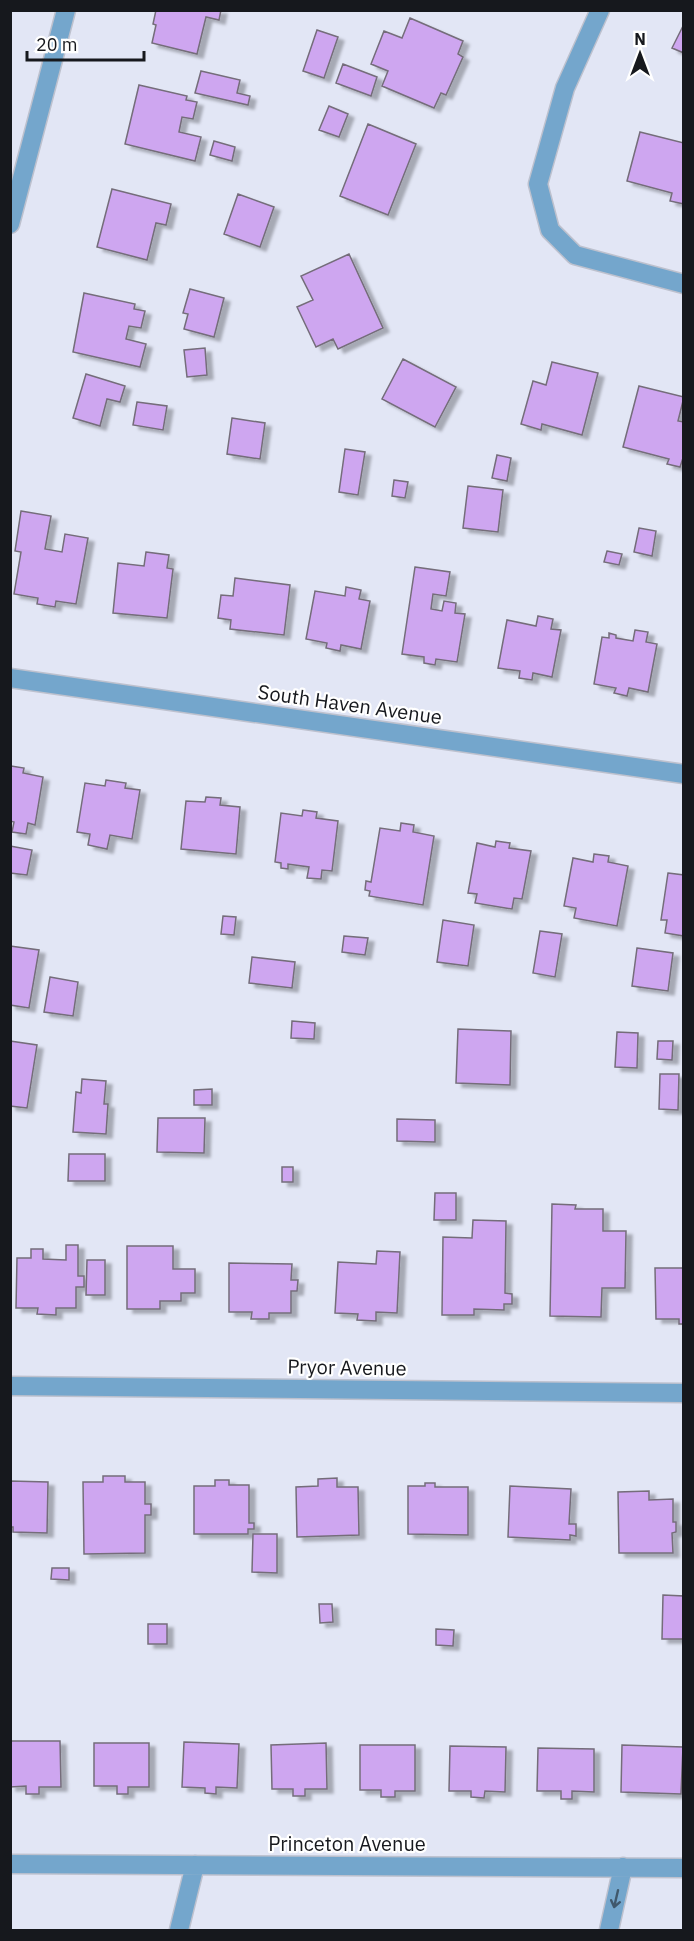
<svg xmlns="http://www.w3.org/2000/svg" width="694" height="1941" font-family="'IBM Plex Sans',sans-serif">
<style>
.building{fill:#cea6f0;stroke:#746d7a;stroke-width:1.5;filter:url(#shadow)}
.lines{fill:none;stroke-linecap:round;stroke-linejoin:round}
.minor-casing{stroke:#bdc1ce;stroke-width:21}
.minor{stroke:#74a6cc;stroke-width:18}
.oneway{stroke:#40586c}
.labels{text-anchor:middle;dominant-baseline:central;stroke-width:4.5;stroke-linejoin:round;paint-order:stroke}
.street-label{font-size:20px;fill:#16181d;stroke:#fff}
</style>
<defs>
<filter id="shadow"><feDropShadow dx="6" dy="4" stdDeviation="1.5" flood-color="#0004"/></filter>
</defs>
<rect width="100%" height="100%" fill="#e2e6f5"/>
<!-- building -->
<path class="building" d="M156 10H221L219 20 206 17 197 54 152 43 156 25 153 24Z
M410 18 463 41 458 54 463 57 446 95 441 93 434 108 382 86 388 71 371 64 384 31 402 38Z
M684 24V53L672 48Z
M317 30 338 37 324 78 303 71Z
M343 64 377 77 371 96 336 83Z
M201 71 240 80 237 93 250 96 248 105 195 93Z
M139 85 187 96 186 100 197 102 193 119 182 117 179 132 201 137 195 161 125 144Z
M329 106 348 114 339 137 319 130Z
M368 124 416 144 388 215 340 196Z
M640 132 684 143V204L670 201 672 193 627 181Z
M214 141 235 147 232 161 210 155Z
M112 189 171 204 166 225 156 223 147 260 97 247Z
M238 194 274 207 260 247 224 234Z
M349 254 383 328 338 349 333 339 316 347 297 307 313 300 301 276Z
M190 289 224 298 214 337 184 329 188 314 183 313Z
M84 293 135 304 134 309 145 311 141 328 129 326 126 339 146 344 140 367 73 352Z
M205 348 207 375 187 377 184 350Z
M403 359 456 387 435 427 382 399Z
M552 362 598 373 582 435 542 424 541 430 521 424 533 381 546 385Z
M86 374 125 386 120 402 107 399 100 426 73 418Z
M639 386 684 397 678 421 684 422V455L680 467 667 464 669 459 623 447Z
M137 402 167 406 163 430 133 425Z
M232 418 265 423 260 459 227 454Z
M345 449 365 452 358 495 339 492Z
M497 455 511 458 507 481 492 478Z
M394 480 408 482 405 498 392 496Z
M468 486 503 490 498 532 463 528Z
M21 511 51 516 45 549 62 552 65 534 88 538 76 604 56 601 55 607 37 604 38 598 14 594 21 552 15 551Z
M639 528 656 531 652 556 634 552Z
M607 551 622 554 619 565 604 562Z
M146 552 169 555 167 568 173 569 167 618 113 613 118 563 144 566Z
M415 567 450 572 446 596 433 594 431 609 442 611 444 601 456 603 455 613 465 614 457 662 436 659 435 665 424 663V657L402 654Z
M235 578 290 585 284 635 230 629 231 620 218 618 221 595 233 596Z
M346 587 361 590 359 599 370 601 361 649 341 645 340 651 326 648 327 643 306 639 315 591 345 596Z
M538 616 553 619 551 629 561 630 552 677 533 673 532 680 519 678 520 671 498 668 507 620 536 626Z
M635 630 648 632 646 642 657 644 648 692 629 688 627 696 614 693 616 688 594 684 602 637 609 638V633L616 635V638L633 641Z
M11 766 24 768 23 773 43 777 35 825 28 823 26 834 12 832 14 822 10 821Z
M106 780 126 783 125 788 140 790 132 839 110 835 107 849 88 845 90 834 77 832 85 783 105 786Z
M206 797 221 798 220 805 240 807 236 854 181 849 186 801 205 802Z
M303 810 317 812 316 818 338 821 332 871 322 870 321 879 307 878 309 867 288 864V869L281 868V863L275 862 281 813 302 816Z
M401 823 414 825 413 832 434 836 423 905 369 896 370 891 365 890 366 881 371 882 380 828 400 831Z
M496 841 510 843 509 848 531 851 522 899 514 898 512 909 475 903 477 894 468 893 477 843 495 847Z
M10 846 32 850 27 875 10 873Z
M594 854 609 856 608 862 628 866 617 926 574 918 576 908 564 906 573 858 593 862Z
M668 873 684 875V936L665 933 667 920H661Z
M223 916 236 917 234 935 221 934Z
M443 920 474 925 468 966 437 962Z
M540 931 562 934 555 977 533 973Z
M344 936 368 938 365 955 342 952Z
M10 946 39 950 29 1008 10 1005Z
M637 948 673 953 668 991 632 986Z
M252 957 295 962 292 988 249 983Z
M50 977 78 982 73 1016 44 1012Z
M292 1021 315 1023 314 1039 291 1038Z
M458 1029 511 1031 510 1085 456 1083Z
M617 1032 638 1033 637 1068 615 1067Z
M10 1041 37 1045 27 1108 10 1106Z
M658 1041H673L672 1060 657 1059Z
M660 1074H679L678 1110 659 1109Z
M82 1079 106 1081 104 1104H108L106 1134 73 1132 76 1092 81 1093Z
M212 1089V1105H194V1090Z
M158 1118H205L204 1153 157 1152Z
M397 1119 435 1120V1142L397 1141Z
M69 1154H105V1181H68Z
M282 1167H293V1182H282Z
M435 1193H456V1220H434Z
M552 1204 576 1205 575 1209H603V1231H626L625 1288H602L601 1317 550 1316Z
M473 1220 506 1221 505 1293 512 1294V1304H504V1310L474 1309V1315H442L443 1237 472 1238Z
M66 1245H78V1276H84V1287H76V1308H56V1315L37 1314 38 1308H16L17 1258H31V1249H43V1259L66 1260Z
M127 1246H173V1269H195V1293H181V1301H160V1309H127Z
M377 1251 400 1252 397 1313 376 1312V1321L357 1320 358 1314 335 1313 338 1262 376 1264Z
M87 1260H105V1295H86Z
M229 1263 292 1264 291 1280H298L297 1291H291V1313H269V1319H251L252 1312H229Z
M655 1268H684V1324H679V1319H656Z
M103 1476H125V1482H145V1504H151V1515H145V1553L84 1554 83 1482H103Z
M337 1478V1487H358L359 1535 297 1537 296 1487 318 1486V1479Z
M215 1480H229V1485H249V1523H254V1529H248V1534H194V1486H215Z
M10 1481 48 1482 47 1533 13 1532V1527H10Z
M425 1483H435V1487H468V1535L408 1534V1486H425Z
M510 1486 571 1489 569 1524H576V1536L570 1535V1540L508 1537Z
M649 1491V1500L673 1499V1522H676V1532L672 1533 673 1553H619L618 1492Z
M253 1534H277V1573L252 1572Z
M52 1568H69V1580L51 1579Z
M663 1595 684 1596V1639H662Z
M319 1604H332L333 1622 320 1623Z
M148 1624H167V1644H148Z
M436 1629 454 1630 453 1646 436 1645Z
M10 1741H60L61 1787H39V1794H26V1786L10 1787Z
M184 1742 239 1744 237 1788 216 1787V1794L205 1793V1788L182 1787Z
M94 1743H149V1787H128V1794H117V1786H94Z
M326 1743 327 1789H305V1796H293V1789H272L271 1745Z
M360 1745H415V1791H395V1797H381V1790H360Z
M622 1745 683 1747 681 1794 621 1792Z
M450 1746 506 1747 505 1792 485 1791 484 1798 471 1797V1791H449Z
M538 1748 594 1749V1792L572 1791V1799H561V1791H537Z"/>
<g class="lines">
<!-- minor casing -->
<g class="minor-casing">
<path id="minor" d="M600 10 565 88 538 184 550 230 575 255 684 284
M10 224 66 10
M10 678 684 774
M10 1386 684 1393
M10 1864 684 1868
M179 1930 195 1865
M609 1930 623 1867"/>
</g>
<!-- minor -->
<use href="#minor" class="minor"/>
</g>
<!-- one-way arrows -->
<defs><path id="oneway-shaft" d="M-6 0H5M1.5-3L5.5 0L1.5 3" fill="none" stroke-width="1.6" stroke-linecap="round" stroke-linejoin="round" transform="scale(1.5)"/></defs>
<use class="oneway" href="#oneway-shaft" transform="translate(616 1899) rotate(103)"/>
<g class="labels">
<!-- street labels -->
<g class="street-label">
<text transform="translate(350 704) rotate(8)">South Haven Avenue</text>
<text transform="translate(347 1367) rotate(1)">Pryor Avenue</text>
<text x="347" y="1843">Princeton Avenue</text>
</g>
</g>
<!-- border -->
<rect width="694" height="1941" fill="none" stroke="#16181d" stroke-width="24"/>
<!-- north arrow -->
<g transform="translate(640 54)" stroke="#ffffff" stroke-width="4.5" paint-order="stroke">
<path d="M0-4.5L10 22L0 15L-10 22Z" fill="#16181d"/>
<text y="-9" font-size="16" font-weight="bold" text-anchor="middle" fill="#16181d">N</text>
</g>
<!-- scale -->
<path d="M27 51v9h117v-9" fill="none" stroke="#16181d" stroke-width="3"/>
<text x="36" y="51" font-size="18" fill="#16181d" stroke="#ffffff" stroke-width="4.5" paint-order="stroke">20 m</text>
</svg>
